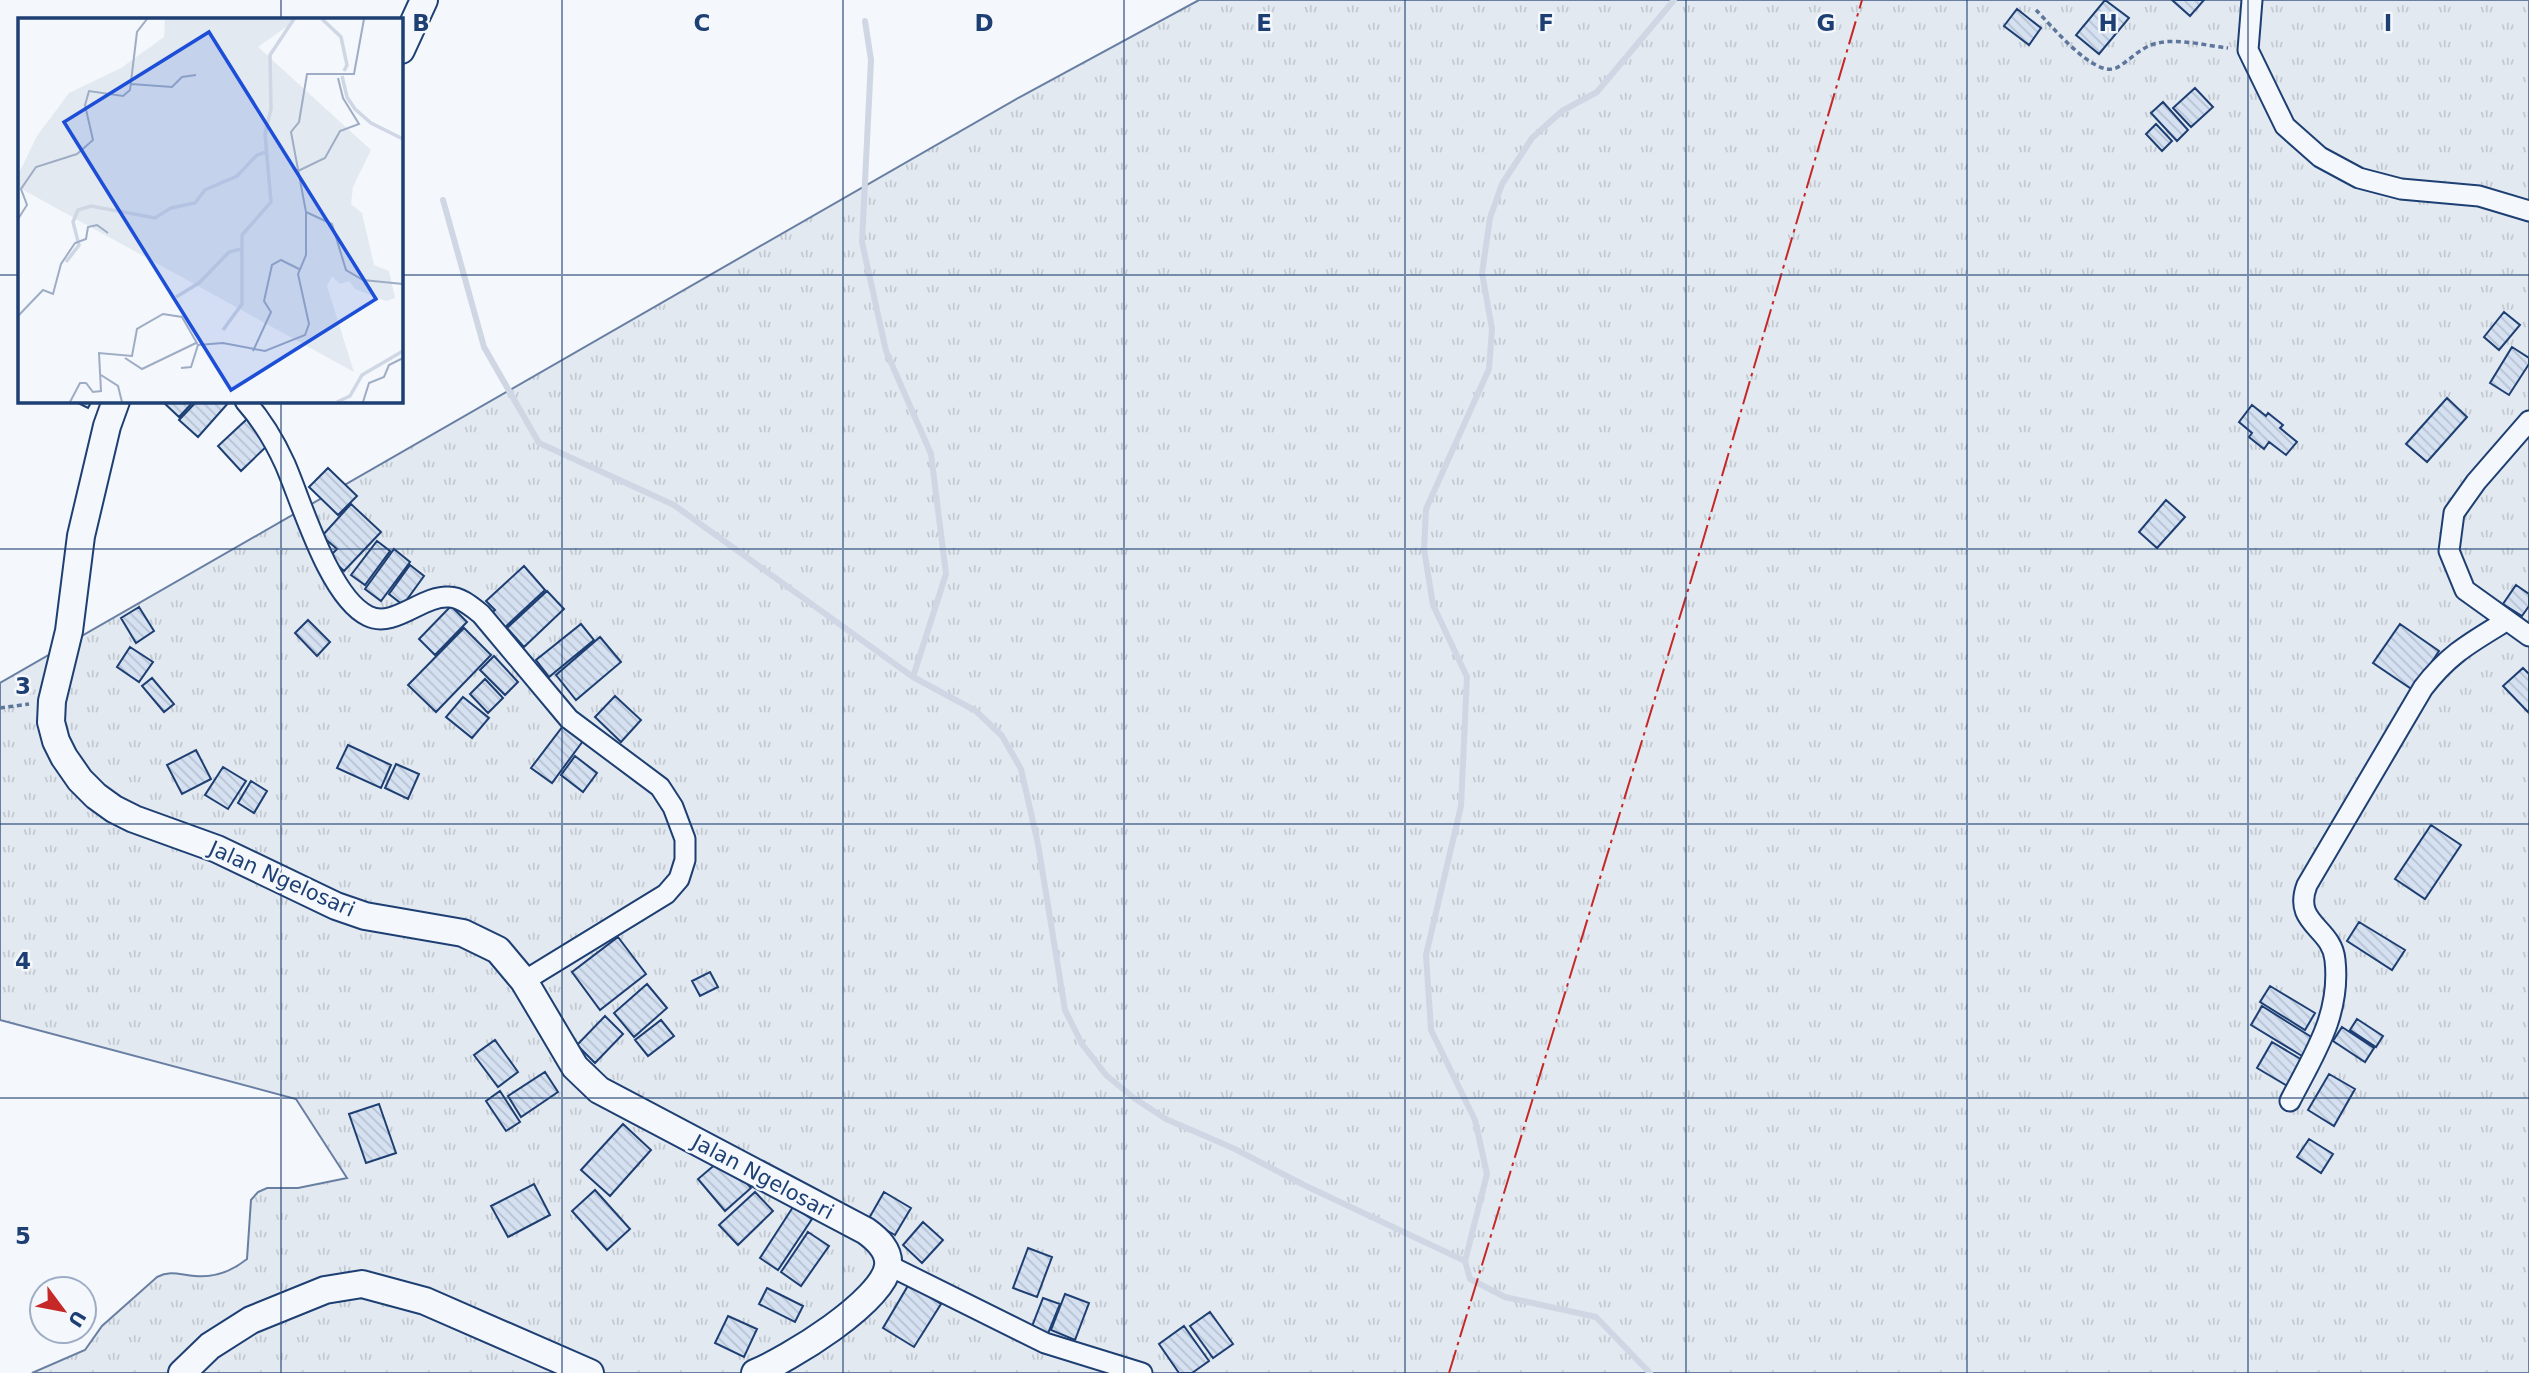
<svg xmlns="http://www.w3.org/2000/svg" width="2529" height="1373" font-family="'DejaVu Sans',sans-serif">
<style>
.grass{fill:url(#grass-tufts);stroke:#687fa3;stroke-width:2}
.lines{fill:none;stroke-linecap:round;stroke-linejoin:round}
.stream{stroke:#cfd7e4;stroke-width:6}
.building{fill:url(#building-back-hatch);stroke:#1d3f73;stroke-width:2}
.street-casing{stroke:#1d3f73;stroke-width:23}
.secondary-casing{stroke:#1d3f73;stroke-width:30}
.path{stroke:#5e769c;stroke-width:3.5;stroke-dasharray:5 3.5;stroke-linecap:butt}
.street{stroke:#f4f7fb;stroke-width:19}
.secondary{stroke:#f4f7fb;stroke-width:26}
.power{stroke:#c62828;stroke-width:2;stroke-dasharray:24 5 3.5 5;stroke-linecap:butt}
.grid{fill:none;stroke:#1d3f73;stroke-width:2;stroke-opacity:0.55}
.labels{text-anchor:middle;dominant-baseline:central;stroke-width:5;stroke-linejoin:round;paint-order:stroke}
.street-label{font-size:21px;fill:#1d3f73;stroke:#f4f7fb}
.inset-river{fill:none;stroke:#cfd7e4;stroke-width:3.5}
.inset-road{fill:none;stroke:#9eadc5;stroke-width:2}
.view{fill:#1d4ed8;fill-opacity:0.15;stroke:#1d4ed8;stroke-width:3.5}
.inset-edge{fill:none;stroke:#1d3f73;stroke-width:3.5}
.grid-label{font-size:23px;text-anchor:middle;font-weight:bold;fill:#1d3f73;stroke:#f4f7fb;stroke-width:5;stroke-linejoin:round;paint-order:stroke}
</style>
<defs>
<pattern id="grass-tufts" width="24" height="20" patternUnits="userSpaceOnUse" patternTransform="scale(1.75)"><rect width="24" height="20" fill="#e3e9f0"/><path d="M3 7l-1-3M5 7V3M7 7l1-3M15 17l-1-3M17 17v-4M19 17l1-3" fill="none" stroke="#c2c9d1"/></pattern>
<pattern id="building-back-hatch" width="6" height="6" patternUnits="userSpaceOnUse" patternTransform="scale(1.75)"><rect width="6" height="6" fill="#d5e0f0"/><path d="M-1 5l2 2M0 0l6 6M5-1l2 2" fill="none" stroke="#b6c1d1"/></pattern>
</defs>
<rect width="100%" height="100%" fill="#f4f7fb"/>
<!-- grass -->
<path class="grass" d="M1199 0H2529V1373H32L85 1350 102 1326 157 1277C171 1270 180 1275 195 1276 215 1278 232 1271 247 1259L251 1200 258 1192 267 1188H298L347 1178 296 1099 0 1020V683L1018 98Z"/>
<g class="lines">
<!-- stream -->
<path class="stream" d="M865 21 871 60 862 242 886 351 931 454 946 574 913 677
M443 200 484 347 539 443 674 505 913 677 976 711 1002 736 1021 769 1038 844 1065 1010 1082 1044 1106 1075 1134 1098 1166 1119 1235 1149 1304 1185 1465 1261
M1650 1373 1596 1317 1505 1297 1470 1279 1465 1261 1487 1174 1475 1120 1431 1030 1426 955 1461 806 1467 677 1433 605 1424 549 1426 509 1489 369 1492 329 1482 273 1490 218 1502 184 1532 138 1562 111 1597 92 1674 0"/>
</g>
<!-- building -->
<path class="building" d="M2105 0 2129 18 2099 54 2076 35Z
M2172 0H2204L2190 16Z
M2017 9 2041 28 2029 45 2004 26Z
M2195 88 2213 107 2191 127 2173 108Z
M2163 102 2188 130 2177 141 2151 113Z
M2156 124 2172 141 2162 151 2146 134Z
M2504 312 2520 325 2499 350 2484 337Z
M2512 347 2529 358V364L2509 395 2490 383Z
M2447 398 2467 417 2427 462 2406 444Z
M74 401H92L88 408Z
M162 401H194L179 417Z
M197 401H230L198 437 179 420Z
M2252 405 2266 416 2268 413 2283 425 2280 428 2297 442 2286 455 2269 442 2264 449 2249 437 2252 433 2239 422Z
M247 419 270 443 241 471 218 446Z
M328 468 357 496 338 515 309 487Z
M2166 500 2185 517 2157 548 2139 532Z
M351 504 381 532 344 571 329 557 337 549 322 536Z
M377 541 390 551 365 585 351 575Z
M394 549 410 562 381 601 365 589Z
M410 565 424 576 403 605 389 594Z
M524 566 545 590 501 631 488 616 495 610 486 601Z
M2516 585 2529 594V606L2522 616 2503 604Z
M547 591 564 609 524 647 507 628Z
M451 606 467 622 435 655 419 639Z
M139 607 154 631 136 643 121 618Z
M308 620 330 642 317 656 295 633Z
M581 624 594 640 549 677 536 660Z
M2400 624 2439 651 2413 690 2373 663Z
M464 628 491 655 436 712 408 685Z
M600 637 621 662 576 700 556 675Z
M130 647 153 662 139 682 117 667Z
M494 656 518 682 505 695 480 670Z
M2523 668 2529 674V713L2503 686Z
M152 678 174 704 164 712 142 686Z
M485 679 503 698 488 713 470 694Z
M615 696 641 720 621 742 595 717Z
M463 697 489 718 472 738 446 717Z
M563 726 583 741 552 783 531 768Z
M348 745 391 765 381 788 337 768Z
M196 750 211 779 182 794 167 765Z
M575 756 597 773 583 792 561 775Z
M396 764 419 774 408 799 385 788Z
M223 767 246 781 228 809 205 795Z
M251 781 267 791 254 813 238 803Z
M2431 825 2461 845 2425 899 2395 879Z
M2359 922 2405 950 2392 970 2347 941Z
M618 937 646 974 600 1010 572 972Z
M710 972 718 987 700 996 692 981Z
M647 984 667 1008 634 1037 614 1013Z
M2270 986 2315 1013 2305 1030 2260 1002Z
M2262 1006 2313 1038 2302 1056 2251 1025Z
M605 1016 623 1034 595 1063 577 1045Z
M2357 1019 2383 1036 2376 1047 2350 1030Z
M661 1020 674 1036 648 1056 635 1040Z
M2342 1027 2374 1048 2365 1062 2333 1041Z
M495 1040 518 1072 498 1087 474 1055Z
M2272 1042 2304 1061 2289 1087 2257 1068Z
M545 1072 558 1092 521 1117 508 1096Z
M2329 1074 2355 1089 2334 1126 2308 1110Z
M500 1091 520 1122 506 1131 486 1101Z
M379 1104 396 1153 366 1163 349 1114Z
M623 1124 651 1150 610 1196 581 1170Z
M2309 1139 2333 1154 2321 1173 2297 1157Z
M724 1157 751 1188 725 1211 698 1179Z
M534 1184 550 1215 508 1237 491 1206Z
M595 1190 630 1229 607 1250 572 1211Z
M755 1192 773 1211 738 1245 719 1225Z
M884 1192 911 1208 895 1235 868 1220Z
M793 1207 812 1219 778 1270 760 1258Z
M923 1222 943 1240 922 1263 903 1245Z
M808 1232 829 1246 801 1286 781 1272Z
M1028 1248 1052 1257 1037 1297 1013 1288Z
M909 1284 941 1304 914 1347 883 1328Z
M767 1288 803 1306 795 1322 759 1304Z
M1065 1294 1089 1303 1075 1340 1051 1330Z
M1043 1298 1060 1304 1047 1336 1031 1329Z
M1210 1312 1233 1344 1213 1358 1190 1326Z
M728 1316 757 1329 744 1357 715 1343Z
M1184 1326 1209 1361 1192 1373H1179L1159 1344Z"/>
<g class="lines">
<!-- street casing -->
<g class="street-casing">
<path id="street" d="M2252 0 2248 50 2285 126 2320 157 2359 178 2401 189 2479 196 2529 211
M245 401C261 419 275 442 285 464 302 503 329 597 368 616 394 629 422 595 449 597 461 597 472 607 481 614L569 719 660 787 673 807 685 839V860L679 879 666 894 524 981
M2529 421 2476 482 2454 513 2449 551 2465 590 2529 636
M2290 1101C2314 1054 2341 1015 2335 960 2332 927 2292 924 2307 885L2423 688C2449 654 2470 643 2506 621
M888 1265 1045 1343 1142 1373"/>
</g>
<!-- secondary casing -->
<g class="secondary-casing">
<path id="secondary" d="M401 50 424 0
M116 401 107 426 81 536 69 631 52 701 51 722 56 741 64 757 80 780 96 796 114 809 134 819 217 849 336 906 365 916 463 933 498 950 524 981 575 1067 599 1090 866 1231C877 1239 890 1250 888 1266 883 1302 787 1360 755 1373
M182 1373 210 1346 251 1320 325 1290 362 1284 425 1301 590 1373"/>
</g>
<!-- path -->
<path class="path" d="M2036 10C2052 26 2094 78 2116 68 2130 61 2141 46 2158 43 2179 38 2207 46 2228 48
M0 708 29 704"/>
<!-- street -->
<use href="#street" class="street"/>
<!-- secondary -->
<use href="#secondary" class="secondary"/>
<!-- power -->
<path class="power" d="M1449 1373 1699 554 1862 0"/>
</g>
<!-- grid -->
<path class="grid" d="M281 0V19M562 0V1373M843 0V1373M1124 0V1373M1405 0V1373M1686 0V1373M1967 0V1373M2248 0V1373M0 275H19M401 275H2529M281 401V1373M0 549H2529M0 824H2529M0 1098H2529"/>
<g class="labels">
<!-- street labels -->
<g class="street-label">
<text transform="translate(282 879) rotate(24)">Jalan Ngelosari</text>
<text transform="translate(763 1177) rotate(28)">Jalan Ngelosari</text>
</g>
</g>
<!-- overview -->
<g transform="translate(18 18)">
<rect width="385" height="385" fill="#f4f7fb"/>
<path d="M147 1H279L240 29 353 132 335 169 333 186 344 195 356 247 371 253 377 280 368 283 337 271 331 263 322 266 314 258 309 268 336 354 0 169V157L19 118 51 75 103 50 146 19Z" fill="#e3e9f0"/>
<path class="inset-river" d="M304 1 323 19 329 47 326 53M324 58 329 79 337 91 353 105 385 121M48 244 61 227 55 204 60 192 73 188 137 200 153 190 177 185 187 172 219 158 239 137 248 134M158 279 181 265 211 234 223 231M205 312 224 286V217L253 184 247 116 253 91 252 37 276 1M319 384 332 378 344 357 385 333"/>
<path class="inset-road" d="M113 66 154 69 164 59 178 57M280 153 307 140 322 113 341 106 325 80 320 60M288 194 314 206 328 252 345 262 385 266M0 201 9 187 3 171 18 149 59 136 75 122 67 87 71 73 105 78 112 72 119 14 129 1M0 298 25 272 35 276 43 246 57 225 68 221 70 209 79 207 90 215M235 333 253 294 246 283 254 247 263 242 281 251M107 340 124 351 178 325M163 350 173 349 180 327M83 357 100 368 104 384M52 384 62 365H68L75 374 83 373 81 335 114 338 119 311 145 296 164 299 180 327 205 325 247 333 287 317 291 306 280 256 288 237V194L273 114 281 104 289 56H336L346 1M345 384 351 365 366 359 371 347 385 340"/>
<path class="view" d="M191 14 358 281 213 372 46 104Z"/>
<rect width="385" height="385" class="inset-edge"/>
</g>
<g class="grid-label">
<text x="421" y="31">B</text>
<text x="702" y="31">C</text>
<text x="984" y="31">D</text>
<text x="1264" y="31">E</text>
<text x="1546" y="31">F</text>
<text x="1826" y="31">G</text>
<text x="2108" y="31">H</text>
<text x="2388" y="31">I</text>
<text x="23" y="694">3</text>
<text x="23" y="969">4</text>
<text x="23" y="1244">5</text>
</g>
<!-- north arrow -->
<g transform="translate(63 1310) rotate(122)"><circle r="33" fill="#f4f7fb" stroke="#9eadc5" stroke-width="2"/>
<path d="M0-5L12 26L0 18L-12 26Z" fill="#c62828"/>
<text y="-10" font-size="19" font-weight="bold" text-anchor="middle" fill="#1d3f73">U</text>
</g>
</svg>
